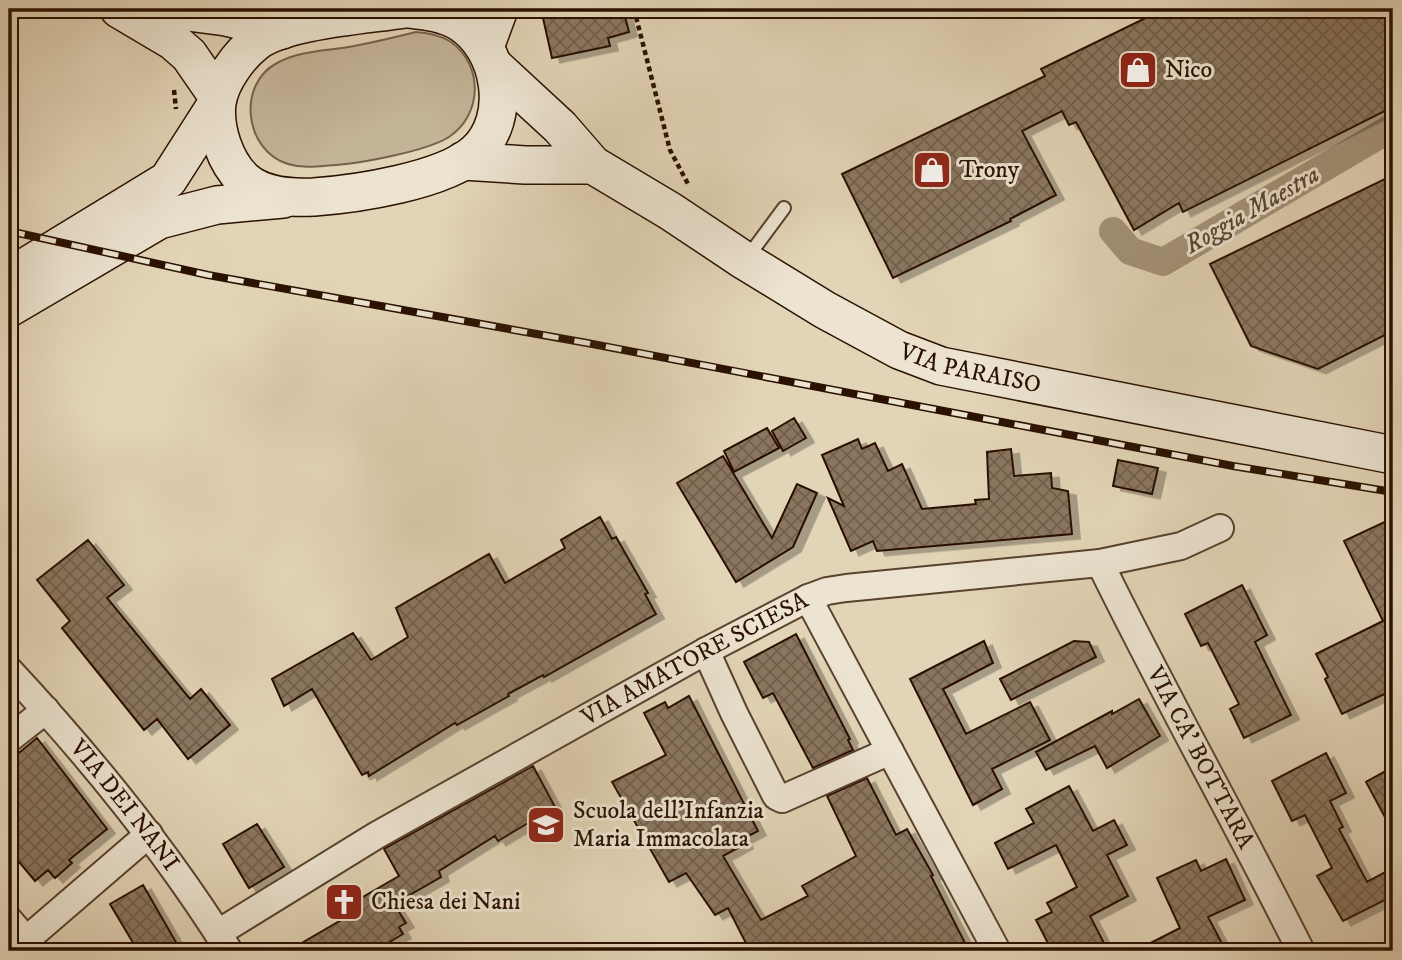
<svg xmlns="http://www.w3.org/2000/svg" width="1402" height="960" font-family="'IM FELL DW Pica',serif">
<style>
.grass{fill:#c3b397;stroke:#76624c;stroke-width:2}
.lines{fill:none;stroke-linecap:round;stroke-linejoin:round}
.canal{stroke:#a39278;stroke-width:28}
.building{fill:url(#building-cross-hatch);stroke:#2a1100;stroke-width:2;filter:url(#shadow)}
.lane-casing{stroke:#58422e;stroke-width:16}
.street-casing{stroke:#58422e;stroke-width:30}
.secondary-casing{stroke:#2a1100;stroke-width:40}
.path{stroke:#2a1100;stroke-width:4.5;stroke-dasharray:5 3.5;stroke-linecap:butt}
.lane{stroke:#ece3d0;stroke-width:12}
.street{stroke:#ece3d0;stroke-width:26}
.secondary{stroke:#ece3d0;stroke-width:37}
.rail-casing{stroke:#2a1100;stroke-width:8}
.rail{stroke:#ece3d0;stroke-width:5;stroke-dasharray:16;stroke-linecap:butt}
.labels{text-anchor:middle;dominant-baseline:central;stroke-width:6;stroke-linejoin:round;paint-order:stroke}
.poi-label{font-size:24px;fill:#2a1100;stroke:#ece3d0;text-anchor:start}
.street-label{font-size:24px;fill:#2a1100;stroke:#ece3d0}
.water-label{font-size:26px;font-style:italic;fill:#5a4530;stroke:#ece3d0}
</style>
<defs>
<pattern id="building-cross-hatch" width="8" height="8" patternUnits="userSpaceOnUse" patternTransform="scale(1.75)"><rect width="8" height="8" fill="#8a765f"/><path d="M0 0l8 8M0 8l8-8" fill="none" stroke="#715f4c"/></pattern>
<filter id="shadow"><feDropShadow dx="8" dy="4.5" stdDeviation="0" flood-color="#0004"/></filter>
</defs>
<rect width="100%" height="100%" fill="#e2d4b6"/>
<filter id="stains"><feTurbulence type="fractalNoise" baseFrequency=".00286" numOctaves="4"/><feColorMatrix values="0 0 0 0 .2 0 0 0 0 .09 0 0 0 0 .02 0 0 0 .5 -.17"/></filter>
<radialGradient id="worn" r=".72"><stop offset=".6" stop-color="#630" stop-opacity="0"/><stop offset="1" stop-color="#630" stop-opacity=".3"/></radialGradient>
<!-- grass -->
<path class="grass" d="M416 32C429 33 441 35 451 42 484 66 482 115 449 137 427 151 362 163 336 165 320 166 304 169 288 164 245 151 236 85 277 63 300 50 329 51 354 46 375 42 396 37 416 32Z"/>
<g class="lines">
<!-- canal -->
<path class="canal" d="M1113 231 1130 251 1163 262 1393 127"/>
</g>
<!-- building -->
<path class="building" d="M587 9H623L629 32 608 38 610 46 552 58 543 18Z
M1164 9H1393V107L1183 212 1179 203 1134 230 1076 122 1069 125 1062 111 1022 131 1056 195 1010 219 1011 221 893 278 842 174 1045 76 1041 69Z
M1393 175V331L1318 369 1251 346 1210 264Z
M794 418 806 438 783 451 772 431Z
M767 428 779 448 734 472 724 451Z
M858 439 862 449 875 443 888 471 902 464 922 509 976 504 975 500 989 499 987 452 1011 449 1014 476 1051 473 1052 488 1068 491 1072 534 877 551 873 541 851 551 828 498 844 506 822 455Z
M723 456 772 538 797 484 817 493 793 547 736 582 677 483Z
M1118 460 1158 468 1152 494 1113 486Z
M600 517 612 539 616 537 648 593 645 594 656 614 544 677 543 675 508 694 509 696 457 725 455 723 369 776 368 772 362 775 312 689 284 706 272 679 353 633 371 660 408 637 396 608 489 554 505 583 565 548 561 540Z
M1393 518V690L1342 714 1325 679 1328 677 1316 654 1383 621 1344 541Z
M88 540 124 585 107 598 190 699 201 689 230 725 188 759 157 719 144 730 62 628 70 621 37 580Z
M1242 585 1267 635 1255 642 1291 715 1244 738 1230 709 1239 704 1208 643 1201 646 1185 614Z
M796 634 850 739 848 740 853 750 813 768 773 693 763 698 744 662Z
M984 641 993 663 943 689 966 734 1030 702 1050 740 992 769 1002 789 973 805 910 679Z
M1074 641 1089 642 1096 657 1011 700 1000 679Z
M689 696 758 831 742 839 745 844 723 856 761 920 808 896 802 886 856 856 827 796 867 778 896 835 907 829 933 875 931 876 969 951H750L728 908 715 915 686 873 669 882 612 782 666 755 644 713 665 702 668 708Z
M1139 699 1160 736 1107 768 1095 746 1046 770 1036 752 1112 711V714Z
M37 738 107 829 69 860 72 863 55 878 48 870 35 881 9 850V761Z
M1326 753 1346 793 1330 801 1343 827 1339 829 1367 882 1393 868V896L1343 921 1317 876 1332 868 1305 815 1292 821 1272 781Z
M533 766 555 807 498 841 495 836 439 871 441 877 394 904 406 923 399 927 403 934 376 950 373 943 359 951H288L348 916 344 908 399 876 384 849Z
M1393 767V832L1366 782Z
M1069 786 1093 831 1114 820 1127 845 1107 855 1128 896 1090 916 1108 951H1052L1036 920 1052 912 1047 903 1077 887 1056 845 1008 869 995 843 1034 823 1026 809Z
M257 824 284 867 249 888 223 844Z
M1226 859 1245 900 1208 917 1226 951H1135L1180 928 1157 878 1196 860 1201 871Z
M143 885 181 951H138L110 904Z"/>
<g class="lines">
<!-- lane casing -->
<g class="lane-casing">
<path id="lane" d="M747 258 784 208"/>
</g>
<!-- street casing -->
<g class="street-casing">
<g id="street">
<path id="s1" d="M1100 563C1164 694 1236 821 1301 951"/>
<path d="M808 598 997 951"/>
<path d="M706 651 734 713 776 796 782 799 890 751"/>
<path id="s2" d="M9 670C90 757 166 850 229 951"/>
<path d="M9 739 46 710"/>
<path d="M9 920 26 940 149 834"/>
<path id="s3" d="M218 933 377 835 706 651 808 598 827 591 846 588 1100 563 1181 546 1220 528"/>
</g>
</g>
<!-- secondary casing -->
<g class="secondary-casing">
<g id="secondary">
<path d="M119 9 173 41 189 55 218 97"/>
<path d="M165 9 226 17 282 30"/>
<path d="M405 9C366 15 286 20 256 42 239 55 220 81 217 103 214 129 225 162 244 180 263 197 291 198 314 197 356 194 444 181 476 152 513 118 501 49 461 23 445 13 428 11 410 9"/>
<path d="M485 47 499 9"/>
<path id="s4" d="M494 66 560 127 593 165 670 211 745 261 825 310 899 350 941 366 1393 455"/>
<path d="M463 161 525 165H593"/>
<path d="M9 277 168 180 216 105"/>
<path d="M9 308 159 220 217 205 283 199"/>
</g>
</g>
<!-- path -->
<path class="path" d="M634 9 670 150 688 184
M174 90 176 109"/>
<!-- lane -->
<use href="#lane" class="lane"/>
<!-- street -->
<use href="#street" class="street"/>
<!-- secondary -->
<use href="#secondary" class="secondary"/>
<!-- rail casing -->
<g class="rail-casing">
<path id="rail" d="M9 231 208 275 587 343 1233 466 1393 492"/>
</g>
<!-- rail -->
<use href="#rail" class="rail"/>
</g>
<!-- icons -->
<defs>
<g id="shop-square" transform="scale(2.0125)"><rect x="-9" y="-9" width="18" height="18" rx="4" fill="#8f2418" stroke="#ece3d0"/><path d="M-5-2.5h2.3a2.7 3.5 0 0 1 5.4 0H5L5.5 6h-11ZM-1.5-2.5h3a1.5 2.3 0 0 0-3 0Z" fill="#fff"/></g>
<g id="school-square" transform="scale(2.0125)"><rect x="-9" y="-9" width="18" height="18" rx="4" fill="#8f2418" stroke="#ece3d0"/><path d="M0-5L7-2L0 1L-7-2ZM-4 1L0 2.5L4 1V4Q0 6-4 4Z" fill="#fff"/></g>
<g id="church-square" transform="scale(2.0125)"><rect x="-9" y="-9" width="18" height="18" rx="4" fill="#8f2418" stroke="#ece3d0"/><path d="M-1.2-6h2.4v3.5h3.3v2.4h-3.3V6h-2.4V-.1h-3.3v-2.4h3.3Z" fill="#fff"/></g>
</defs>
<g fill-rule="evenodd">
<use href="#shop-square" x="1138" y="70"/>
<use href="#shop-square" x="932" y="170"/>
<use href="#school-square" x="546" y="825"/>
<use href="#church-square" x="344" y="902"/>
</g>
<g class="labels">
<!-- poi labels -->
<g class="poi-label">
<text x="1165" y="70">Nico</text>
<text x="959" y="170">Trony</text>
<text x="573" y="811">Scuola dell'Infanzia<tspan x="573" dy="28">Maria Immacolata</tspan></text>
<text x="371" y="902">Chiesa dei Nani</text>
</g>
<!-- street labels -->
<g class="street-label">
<text stroke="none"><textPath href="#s4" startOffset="572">VIA PARAISO</textPath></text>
<text stroke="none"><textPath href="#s3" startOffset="550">VIA AMATORE SCIESA</textPath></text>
<text stroke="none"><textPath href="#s1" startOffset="219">VIA CA' BOTTARA</textPath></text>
<text stroke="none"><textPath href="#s2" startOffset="178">VIA DEI NANI</textPath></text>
</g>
<!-- water labels -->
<g class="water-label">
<text transform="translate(1252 210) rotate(-30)">Roggia Maestra</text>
</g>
</g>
<!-- margin -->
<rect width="1402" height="960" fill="none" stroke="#e2d4b6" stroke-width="35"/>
<rect x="10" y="10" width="1381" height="939" fill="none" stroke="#2a1100" stroke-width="3.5"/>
<rect x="18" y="18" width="1367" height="925" fill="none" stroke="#2a1100" stroke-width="2"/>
<rect width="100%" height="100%" filter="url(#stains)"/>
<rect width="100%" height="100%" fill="url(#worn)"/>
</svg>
